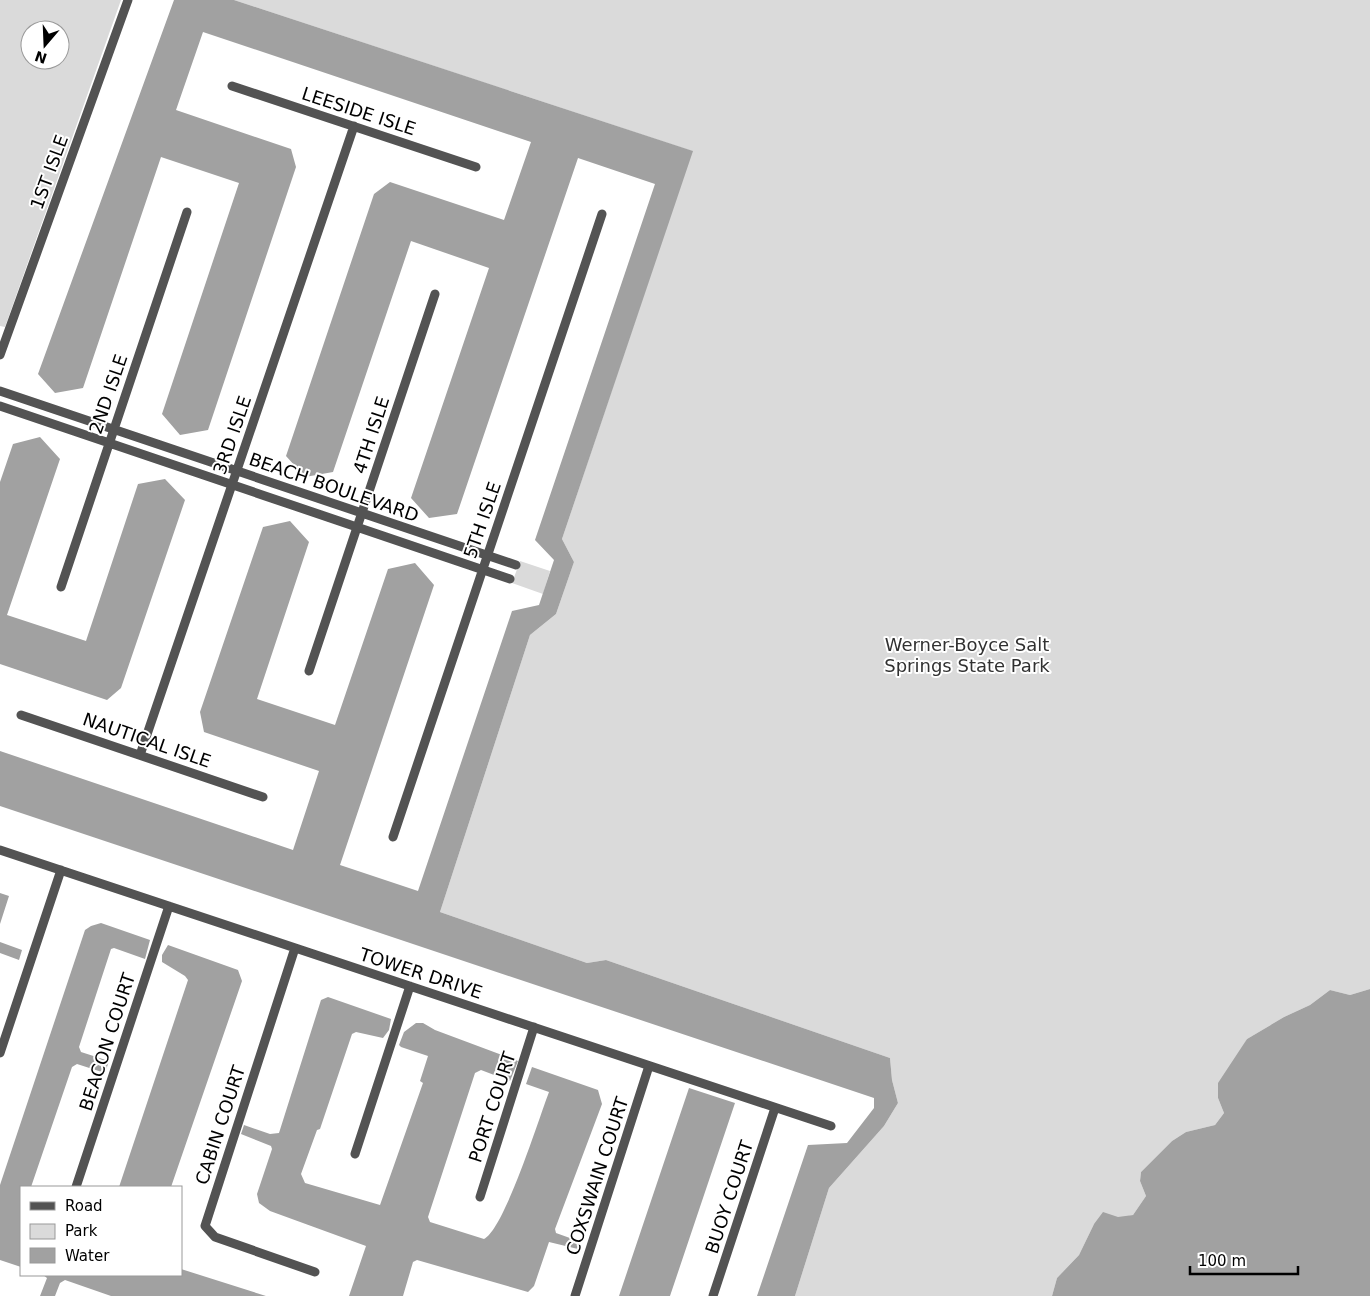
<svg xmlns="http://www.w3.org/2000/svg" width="1370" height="1296" font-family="'DejaVu Sans',sans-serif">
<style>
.green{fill:#dadada;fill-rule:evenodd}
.water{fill:#a1a1a1}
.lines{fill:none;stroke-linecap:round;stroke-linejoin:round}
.minor{stroke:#535353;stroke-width:9}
.labels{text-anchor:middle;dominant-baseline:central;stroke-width:4;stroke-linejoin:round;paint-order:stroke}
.street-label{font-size:18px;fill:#000;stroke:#fff}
.park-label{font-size:18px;fill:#313131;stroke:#fff}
</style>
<rect width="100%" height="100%" fill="#fff"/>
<!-- green -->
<path class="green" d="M0 0H121L5 327 0 326ZM30 30H60V60H30Z
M234 0H1370V989L1350 995 1330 990 1310 1005 1284 1017 1247 1039 1218 1098 1224 1113 1215 1125 1186 1132 1172 1141 1141 1172 1140 1181 1146 1196 1133 1215 1094 1224 1079 1255 1057 1278 1052 1296H795L829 1188 884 1126 898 1103 892 1080 890 1058 606 960 587 963 440 912 530 635 556 614 574 562 562 539 692 151Z
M520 561 550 571 543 594 512 583Z"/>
<!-- water -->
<path class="water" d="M174 0H234L693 151 562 539 574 562 556 614 530 635 440 912 587 963 606 960 890 1058 892 1080 898 1103 884 1126 829 1188 795 1296H757L808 1145 847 1143 874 1108V1098L0 806V751L293 850 319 771 204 732 200 712 263 527 290 521 309 542 257 699 335 725 388 569 415 563 434 585 340 865 418 891 512 611 539 605 554 560 535 540 655 184 578 158 457 514 429 518 411 498 489 268 411 241 333 472 305 477 286 456 374 194 390 182 504 220 531 142 203 32 176 110 291 149 296 167 208 430 180 435 162 414 239 183 161 157 83 388 55 393 38 374Z
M40 437 60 459 7 615 86 641 138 484 165 479 185 500 121 688 107 700 0 664V482L13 444Z
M0 893 9 896 0 924Z
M101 923 150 940 145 959 114 948 111 949 79 1047 81 1052 109 1061 105 1073 77 1064 72 1067 31 1187H21V1267L0 1260V1185L85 930 91 926Z
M0 942 22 950 19 960 0 953Z
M168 945 238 970 242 981 171 1187H119L188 980 185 976 162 962V955Z
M1370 989V1296H1052L1057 1278 1079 1255 1094 1224 1103 1212 1118 1217 1133 1215 1146 1196 1140 1181 1141 1172 1172 1141 1186 1132 1215 1125 1224 1113 1218 1098V1083L1247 1039 1284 1017 1310 1005 1330 990 1350 995Z
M328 997 391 1019 389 1030 383 1038 356 1032 352 1034 320 1129 317 1130 301 1174 305 1183 380 1205 423 1083 420 1081 428 1056 401 1047 399 1045 404 1032 416 1023H423L435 1030 518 1061 510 1081 481 1070 475 1073 428 1217 430 1222 484 1239C504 1230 539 1118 549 1092L526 1084 532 1067 598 1090 602 1104 555 1229 556 1233 581 1242 578 1249 549 1242 534 1286 528 1292 417 1260 413 1262 403 1296H349L366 1246 270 1211 259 1203 257 1194 272 1149 271 1146 241 1134 244 1125 270 1134 279 1133 321 1000Z
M689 1088 735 1103 670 1296H619Z
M181 1269 266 1296H111L65 1280 60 1283 55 1296H40L47 1278 43 1275H181Z"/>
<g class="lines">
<!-- minor -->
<path class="minor" d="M232 86 476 167
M0 355 128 0
M0 391 516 565
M0 406 510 579
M61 587 187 212
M309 671 435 294
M21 715 263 797
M140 755 354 126
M393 837 602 214
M0 850 831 1126
M295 948 205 1226 215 1237 315 1272
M0 1053 61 870
M355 1154 410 986
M76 1187 169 906
M480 1197 534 1027
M575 1296 649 1066
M713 1296 775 1108"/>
</g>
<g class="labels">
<!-- street labels -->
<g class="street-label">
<text transform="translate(359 111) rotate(18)">LEESIDE ISLE</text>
<text transform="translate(49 172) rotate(-70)">1ST ISLE</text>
<text transform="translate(108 394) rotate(-71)">2ND ISLE</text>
<text transform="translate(232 435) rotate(-71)">3RD ISLE</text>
<text transform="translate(371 435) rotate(-72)">4TH ISLE</text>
<text transform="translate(334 487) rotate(19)">BEACH BOULEVARD</text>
<text transform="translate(482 520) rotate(-71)">5TH ISLE</text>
<text transform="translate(147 740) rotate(19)">NAUTICAL ISLE</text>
<text transform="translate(421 973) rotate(18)">TOWER DRIVE</text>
<text transform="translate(107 1042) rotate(-72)">BEACON COURT</text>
<text transform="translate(492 1107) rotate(-72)">PORT COURT</text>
<text transform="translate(220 1125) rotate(-72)">CABIN COURT</text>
<text transform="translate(597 1176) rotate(-72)">COXSWAIN COURT</text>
<text transform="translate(729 1197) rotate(-72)">BUOY COURT</text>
</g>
<!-- park labels -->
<g class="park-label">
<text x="967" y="644">Werner-Boyce Salt<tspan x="967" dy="21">Springs State Park</tspan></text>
</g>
</g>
<!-- legend -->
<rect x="20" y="1186" width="162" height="90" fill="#ffffff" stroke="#999999"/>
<rect x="30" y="1202" width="25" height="8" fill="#535353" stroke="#999999"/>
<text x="65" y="1211" font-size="15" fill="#000000">Road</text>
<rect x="30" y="1224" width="25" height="15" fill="#dadada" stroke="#999999"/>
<text x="65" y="1236" font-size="15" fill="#000000">Park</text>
<rect x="30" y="1248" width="25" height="15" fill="#a1a1a1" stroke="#999999"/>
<text x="65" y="1261" font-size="15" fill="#000000">Water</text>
<!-- north arrow -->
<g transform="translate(45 45) rotate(199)"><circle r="24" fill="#ffffff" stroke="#999999"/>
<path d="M0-4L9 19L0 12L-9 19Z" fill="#000000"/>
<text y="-8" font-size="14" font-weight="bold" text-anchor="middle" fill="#000000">N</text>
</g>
<!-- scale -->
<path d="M1190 1266v8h108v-8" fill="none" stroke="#000000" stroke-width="2.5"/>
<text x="1198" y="1266" font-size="15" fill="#000000" stroke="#ffffff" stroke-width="4" paint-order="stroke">100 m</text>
</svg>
